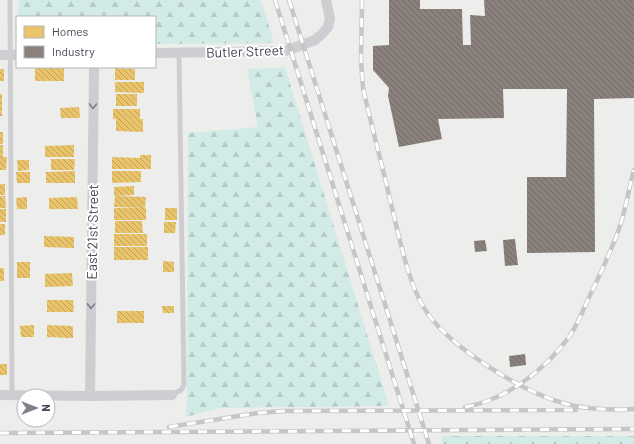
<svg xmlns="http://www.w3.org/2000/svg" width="634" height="444" font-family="Barlow,sans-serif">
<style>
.forest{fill:url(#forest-firs)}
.homes{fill:url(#homes-back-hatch)}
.industry{fill:url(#industry-back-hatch)}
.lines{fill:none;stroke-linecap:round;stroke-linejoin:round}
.lane{stroke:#ceced2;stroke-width:5}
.street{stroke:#ceced2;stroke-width:10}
.rail-casing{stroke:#c6c6c8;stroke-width:4.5}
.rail{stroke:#fff;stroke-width:3;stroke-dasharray:9;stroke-linecap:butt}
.oneway{stroke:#7c7c88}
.labels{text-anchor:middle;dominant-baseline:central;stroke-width:4;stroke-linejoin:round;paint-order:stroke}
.street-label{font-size:14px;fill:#464657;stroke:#fff}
</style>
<defs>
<pattern id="forest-firs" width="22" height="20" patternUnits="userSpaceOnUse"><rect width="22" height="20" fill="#d2ebe7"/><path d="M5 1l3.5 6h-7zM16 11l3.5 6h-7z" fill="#b6cbc8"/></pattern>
<pattern id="homes-back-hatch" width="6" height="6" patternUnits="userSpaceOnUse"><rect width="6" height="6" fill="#e9c46a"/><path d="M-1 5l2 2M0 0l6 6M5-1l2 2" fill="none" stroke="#bfa15a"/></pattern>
<pattern id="industry-back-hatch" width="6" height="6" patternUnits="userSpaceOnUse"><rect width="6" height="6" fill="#8a817c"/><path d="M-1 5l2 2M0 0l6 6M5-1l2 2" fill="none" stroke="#736b68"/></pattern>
</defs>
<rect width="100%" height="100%" fill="#ededec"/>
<!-- forest -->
<path class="forest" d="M19 0H261L274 43 155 44V17H18Z
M285 67 389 406 221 408 185 417 187 401 188 133 258 127 247 69Z
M441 436H634V444H443Z"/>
<!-- homes -->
<path class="homes" d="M35 68H64V81H35Z
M115 68 135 69V80H115Z
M0 69H4V81H0Z
M115 82H144V93L115 92Z
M0 94H2V116H0Z
M116 94H137V106H116Z
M79 107 80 118H61L60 108Z
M113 109H140V119H143V132L116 131V119H113Z
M0 132H3V144H0Z
M0 145H3V157H0Z
M74 145V157H45V146Z
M140 155H151V169H112V157L140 158Z
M0 157H7L6 170H0Z
M51 159H75L74 170H51Z
M17 160H29V170L18 171Z
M75 171V183H46V172Z
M112 171H141V182L112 183Z
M16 172H30V183H17Z
M0 184H5V195H0Z
M134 186V195L114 196V187Z
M0 196H5L6 208H0Z
M115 196 146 197 145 208 114 207Z
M27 197V209H17L16 198Z
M77 197 78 209H49V198Z
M114 208H146V220H114Z
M165 208H177V220H165Z
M0 209H6V222H0Z
M115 221H142L143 233H115Z
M164 222H176L175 233H164Z
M0 224H5V235H0Z
M114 234H147V246H114Z
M44 236 74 237V248L44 247Z
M114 247H148V260H114Z
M163 261 174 262V272H163Z
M17 262H30V278H17Z
M0 268H4V281H0Z
M72 273 73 286 45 287V274Z
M47 300H73L74 312H47Z
M162 306H174V313H163Z
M117 311H144V323H117Z
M34 325V337H21L20 326Z
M47 325 73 326V338L47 337Z
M0 364H7V375H0Z"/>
<!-- industry -->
<path class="industry" d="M389 0H420V9H462L463 45H471L470 15 485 16 484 0H634V98L594 99 595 252 527 253V177H566L567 89H503L504 118 438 119 442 139 399 147 388 96 389 88 373 70V46L389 45Z
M515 239 518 265 505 266 503 240Z
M485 240 487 251 475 252 474 241Z
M525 354 526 365 510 367 509 356Z"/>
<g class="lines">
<!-- lane -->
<path class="lane" d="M10 0 12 395
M172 395 181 390 184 385 179 53"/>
<!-- street -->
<path class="street" d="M155 53 286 51 315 40 322 34 328 27 330 19 326 0
M0 55H17
M0 395 90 396 172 395
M90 396 94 67"/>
<!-- rail casing -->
<g class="rail-casing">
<path id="rail" d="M275 0 414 444
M289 0 429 444
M362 0 361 61 363 88C372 128 383 168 392 208 400 240 409 288 428 314 453 349 523 392 563 403 583 409 603 409 623 410
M465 407C506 400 545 370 569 337 580 321 586 302 595 285 604 265 614 245 621 223 626 206 629 188 634 170
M618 410 634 409
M169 427 258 413 284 411 576 410
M0 433 634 429"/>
</g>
<!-- rail -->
<use href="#rail" class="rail"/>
</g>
<!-- one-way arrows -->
<defs><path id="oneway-chevron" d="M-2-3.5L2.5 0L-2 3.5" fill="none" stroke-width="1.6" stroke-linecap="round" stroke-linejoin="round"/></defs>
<g class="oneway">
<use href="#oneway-chevron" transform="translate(93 106) rotate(91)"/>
<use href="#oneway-chevron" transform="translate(91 306) rotate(91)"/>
</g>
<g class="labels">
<!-- street labels -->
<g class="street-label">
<text transform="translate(245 51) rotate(-2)">Butler Street</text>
<text transform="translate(92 232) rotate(-89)">East 21st Street</text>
</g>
</g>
<!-- legend -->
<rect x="16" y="16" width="140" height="52" fill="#ffffff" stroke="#b5b5bc"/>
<rect x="24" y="26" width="20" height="12" fill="#e9c46a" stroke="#b5b5bc"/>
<text x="52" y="36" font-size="12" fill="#464657">Homes</text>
<rect x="24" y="46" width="20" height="12" fill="#8a817c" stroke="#b5b5bc"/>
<text x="52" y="56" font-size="12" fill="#464657">Industry</text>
<!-- north arrow -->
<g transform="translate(36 408) rotate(90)"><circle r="19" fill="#ffffff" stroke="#b5b5bc"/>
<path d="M0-3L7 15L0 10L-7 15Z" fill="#80808b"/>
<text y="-6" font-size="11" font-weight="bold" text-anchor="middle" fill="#464657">N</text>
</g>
</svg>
